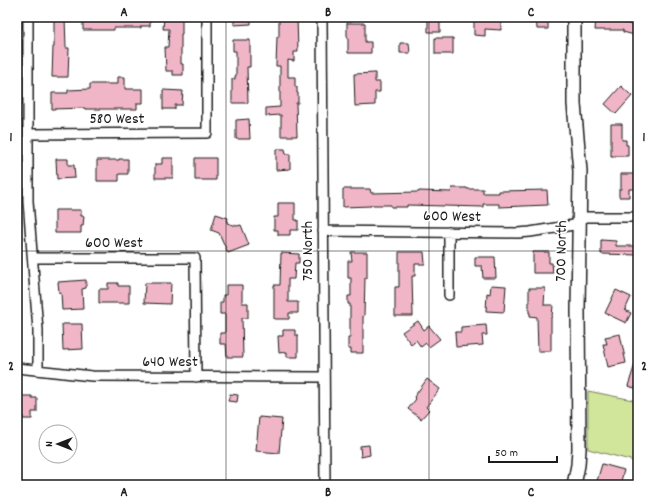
<svg xmlns="http://www.w3.org/2000/svg" width="655" height="502" font-family="Dekko,sans-serif">
<style>
.green{fill:#d2e69b;stroke:#77815c}
.building{fill:#f0b6c8;stroke:#1c1c1c}
.lines{fill:none;stroke-linecap:round;stroke-linejoin:round}
.street-casing{stroke:#1c1c1c;stroke-width:12}
.secondary-casing{stroke:#1c1c1c;stroke-width:16}
.street{stroke:#fff;stroke-width:9}
.secondary{stroke:#fff;stroke-width:13}
.grid{fill:none;stroke:#1c1c1c;stroke-width:1;stroke-opacity:0.55}
.labels{text-anchor:middle;dominant-baseline:central;stroke-width:3.5;stroke-linejoin:round;paint-order:stroke}
.street-label{font-size:16px;fill:#1c1c1c;stroke:#fff}
.neatline{fill:none;stroke:#1c1c1c;stroke-width:1.5}
.grid-label{font-size:13px;text-anchor:middle;font-weight:bold;fill:#1c1c1c}
</style>
<rect width="100%" height="100%" fill="#fff"/>
<filter id="ink" filterUnits="userSpaceOnUse"><feTurbulence type="fractalNoise" baseFrequency=".025" numOctaves="2"/><feDisplacementMap in="SourceGraphic" scale="8" xChannelSelector="R" yChannelSelector="G"/><feConvolveMatrix kernelMatrix="1 2 1 2 8 2 1 2 1" color-interpolation-filters="sRGB"/></filter>
<g filter="url(#ink)">
<!-- green -->
<path class="green" d="M588 391 638 401V462L588 449Z"/>
<!-- building -->
<path class="building" d="M54 17H65L66 48H69L68 77H52L53 47H54Z
M83 17H150V26H141V28H114V30H83Z
M164 17H182V34H181V64H183V75H173V71H166L165 47H168L169 29H163Z
M234 17H251V24L234 25Z
M279 17H297L298 52H294V61L288 60V77H295V87H297V93H298V103H296L297 136H281V115L266 116V108L280 107V66H276L277 37H279Z
M428 17H440V32H428Z
M474 17H501V30L485 29V36L474 35Z
M536 17H548V29H537Z
M596 17H616V21L638 26V36L623 32V30H595Z
M347 23H365V42H371V53H348V37H347Z
M435 38H453V54H435Z
M233 40H250V67H247L248 103H232V79H235V76H236V51H233Z
M400 43H409L410 53H400Z
M375 73V82H380V92H375V105L355 106 354 74Z
M118 77H125V89H143V103H137V109H85V108L52 109V93H68V90L90 89V84H118Z
M621 86 632 96 616 114 605 104Z
M163 90 183 91 182 105H175V109H163Z
M249 119 250 139H236V120Z
M611 124H622V140H626V145H628V156H611Z
M276 149H285L286 154H290V169L276 170Z
M162 158H173V178H155V164H162Z
M195 158H216V180H195Z
M56 159H68V165H74L75 178 57 179Z
M119 159H128V174H119V181H97V160H119Z
M621 174H635V189H629V197H619V189H621Z
M452 188H467V189H483V193H499V191L547 190 548 205 499 207V204H483V207L407 205V207H391V205H371V206L343 207V189H370L371 193 419 192V191L451 192Z
M278 203H295V220H298V230H290V235H278V230H274V217H278Z
M55 210H81V216H84L83 226H81V233H55Z
M216 214 228 218 227 223 237 226 241 225 249 245 228 253 219 233 211 230Z
M601 240 616 241V246H638V255L601 254Z
M351 252H367V278H365L364 316H363V353H351V349H348V338H350V304H348V296H351V278H348V261H352Z
M399 252H424L425 264H415V276H412L413 316H395V287H399Z
M533 252H549V263H552L553 273H533Z
M281 253 299 254V263H295L294 279H288V302H298V313H289V319H274V285H280Z
M475 257H495L496 278H483L482 266H475Z
M86 280V288L82 289 83 309 62 310 61 293H59L58 282Z
M108 283H118V286H129V303H99V289H108Z
M145 283H171L170 304 144 303Z
M226 285H242V303H248V318H242L243 357H227L226 344H220V333H225V314H220V302H223V295H226Z
M491 285 506 286 504 312 486 311 487 293 490 294Z
M529 288H545L544 305H553L552 317H551V351H538L537 317 530 316V313H529Z
M616 290 631 297 625 310 631 313 626 323 605 313Z
M418 321 424 330 429 326 440 339 429 347 426 343 421 347 416 340 411 344 402 332Z
M62 324H82L83 349 63 350Z
M486 325 487 335H482L483 345 456 347 455 332H461V327Z
M283 330H295V335H298V357H287V352L279 353 278 336H283Z
M620 334 626 363 608 367 603 344H607L605 337Z
M636 361H638V389L628 386Z
M427 379 440 389 426 407 429 410 421 419 408 409 416 399 414 397Z
M230 394 238 395 237 402 228 401Z
M17 396H32V398H37V412H32V419H23V416H17Z
M259 417 282 419 279 453 256 451Z
M369 445 370 455 361 457 360 446Z
M602 464 624 470 620 485H612L597 481Z"/>
<g class="lines">
<!-- street casing -->
<g class="street-casing">
<path id="street" d="M28 17V201L38 330V370
M322 17 325 485
M28 134 207 133V17
M580 217H638
M323 231 518 233 530 232 580 224
M449 232V295
M33 258H195L196 377
M17 368 92 376 324 377"/>
</g>
<!-- secondary casing -->
<g class="secondary-casing">
<path id="secondary" d="M574 17V104L580 171 578 310 579 449 578 465 574 485"/>
</g>
<!-- street -->
<use href="#street" class="street"/>
<!-- secondary -->
<use href="#secondary" class="secondary"/>
</g>
</g>
<!-- grid -->
<path class="grid" d="M226 17V485M429 17V485M17 251H638"/>
<g class="labels">
<!-- street labels -->
<g class="street-label">
<text x="117" y="119">580 West</text>
<text transform="translate(452 217) rotate(1)">600 West</text>
<text x="114" y="243">600 West</text>
<text transform="translate(308 251) rotate(-90)">750 North</text>
<text transform="translate(562 251) rotate(-89)">700 North</text>
<text x="170" y="362">640 West</text>
</g>
</g>
<!-- margin -->
<rect width="655" height="502" fill="none" stroke="#fff" stroke-width="44"/>
<!-- north arrow -->
<g transform="translate(58 444) rotate(270)"><circle r="19" fill="#ffffff" stroke="#a4a4a4"/>
<path d="M0-3L7 15L0 10L-7 15Z" fill="#1c1c1c"/>
<text y="-6" font-size="11" font-weight="bold" text-anchor="middle" fill="#1c1c1c">N</text>
</g>
<!-- scale -->
<path d="M489 456v6h68v-6" fill="none" stroke="#1c1c1c" stroke-width="2"/>
<text x="495" y="456" font-size="12" fill="#1c1c1c" stroke="#ffffff" stroke-width="3" paint-order="stroke">50 m</text>
<rect x="22" y="22" width="611" height="458" class="neatline"/>
<g class="grid-label">
<text x="124" y="16">A</text>
<text x="328" y="16">B</text>
<text x="531" y="16">C</text>
<text x="11" y="141">1</text>
<text x="644" y="141">1</text>
<text x="11" y="370">2</text>
<text x="644" y="370">2</text>
<text x="124" y="496">A</text>
<text x="328" y="496">B</text>
<text x="531" y="496">C</text>
</g>
</svg>
